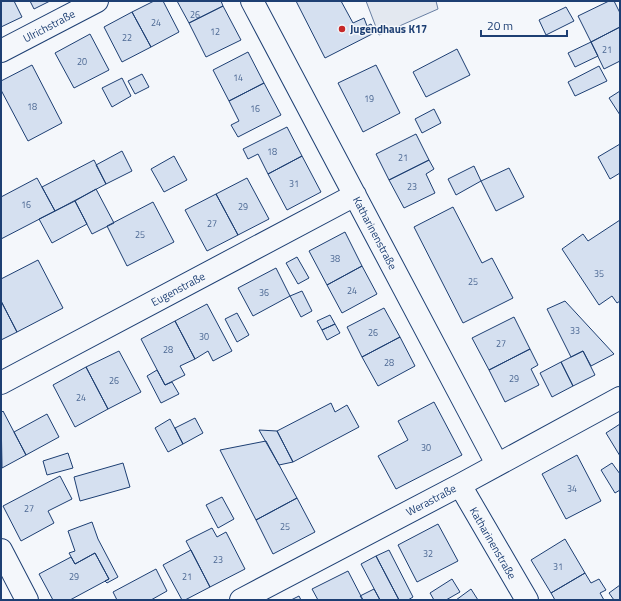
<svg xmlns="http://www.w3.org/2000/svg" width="621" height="601" font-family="'Titillium Web',sans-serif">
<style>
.parking{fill:#e3e8f0;stroke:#687fa3}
.building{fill:#d5e0f0;stroke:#1d3f73}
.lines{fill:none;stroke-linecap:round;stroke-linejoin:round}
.minor-casing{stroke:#1d3f73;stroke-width:24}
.minor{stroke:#f4f7fb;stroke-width:22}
.poi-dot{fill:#c62828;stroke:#f4f7fb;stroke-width:1.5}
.labels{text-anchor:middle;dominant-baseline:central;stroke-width:3;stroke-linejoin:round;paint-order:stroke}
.number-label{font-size:9px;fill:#4b6792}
.street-label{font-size:11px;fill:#1d3f73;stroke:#f4f7fb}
.poi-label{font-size:11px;font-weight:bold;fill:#1d3f73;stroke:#f4f7fb;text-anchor:start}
</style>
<rect width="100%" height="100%" fill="#f4f7fb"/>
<!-- parking -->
<path class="parking" d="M366 1H436L438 9 379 35Z"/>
<!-- building -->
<path class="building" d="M1 1H14L22 17 1 27Z
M30 1H50L34 9Z
M154 1H163L179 32 151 47 132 12Z
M177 1H221L223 6 189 23Z
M296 1H341L353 23 364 18 367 26 371 24 376 32 325 58Z
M609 1H614L620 13V27L591 42 578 16Z
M223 6 241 40 206 57 189 23Z
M566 7 574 21 546 35 539 20Z
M132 12 151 47 122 62 104 27Z
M620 27V61L604 69 591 42Z
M90 34 109 70 74 88 55 53Z
M591 42 598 56 575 67 568 53Z
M457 49 470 75 426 97 413 72Z
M248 52 264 83 229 101 213 70Z
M32 65 62 123 28 141 1 90V81Z
M376 65 400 113 363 132 338 83Z
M599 66 607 81 575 96 568 82Z
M142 74 149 87 135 94 128 81Z
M122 78 131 96 112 107 102 88Z
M264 83 281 115 238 137 231 125 239 121 229 101Z
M620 91V115L609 98Z
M434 109 441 123 422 133 415 119Z
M287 127 302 156 268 174 258 154 248 159 243 149Z
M416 134 429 160 389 180 376 154Z
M620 144V173L610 179 598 157Z
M122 151 132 171 106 184 96 165Z
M174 156 187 180 164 192 151 169Z
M302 156 321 192 287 210 268 174Z
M94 160 106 184 55 211 42 187Z
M429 160 434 169 426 174 435 193 404 208 389 180Z
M474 166 481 181 456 195 448 179Z
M509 168 524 197 496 211 481 181Z
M37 178 55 211 1 239V197Z
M247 178 269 219 238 235 216 194Z
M96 189 114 223 92 234 75 201Z
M216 194 238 235 207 251 185 210Z
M75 201 87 224 52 243 39 219Z
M153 202 174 242 127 266 107 226Z
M453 207 482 263 492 258 513 298 463 323 414 227Z
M620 220V301L617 303 612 296 599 305 562 249 583 234 588 241Z
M345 232 362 266 327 285 309 251Z
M297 257 309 278 298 284 286 263Z
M38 260 63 308 17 332 1 301V279Z
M362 266 377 294 342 313 327 285Z
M276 268 290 296 253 316 238 288Z
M302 291 312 311 301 317 290 296Z
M1 301 17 332 1 340Z
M565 301 614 354 591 366 583 351 571 357 547 309Z
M207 304 232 351 213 361 208 351 195 359 175 321Z
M384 308 400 337 362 357 347 327Z
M237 313 249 335 237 342 225 319Z
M330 315 335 324 322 330 317 321Z
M514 317 530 349 489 370 472 338Z
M175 321 195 359 180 366 185 375 165 385 141 339Z
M335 324 340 333 327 340 322 330Z
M400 337 415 366 378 386 362 357Z
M530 349 538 365 531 369 539 385 505 402 489 370Z
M119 351 141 392 108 409 86 367Z
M583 351 595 375 573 386 561 362Z
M561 362 573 386 552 397 540 373Z
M86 367 108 409 75 427 53 385Z
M157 370 165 385 172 382 179 394 161 403 147 376Z
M434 402 462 455 396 489 378 456 408 440 398 421Z
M331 403 335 412 347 405 359 427 293 462 277 431Z
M3 411 26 455 2 468 1 413Z
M47 414 59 437 26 455 14 432Z
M195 418 203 433 183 444 175 428Z
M170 419 183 444 168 452 155 428Z
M620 424V456L606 433Z
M259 430 277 431 293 462 279 465Z
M266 441 297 498 256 520 220 450Z
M68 453 73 468 47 475 43 461Z
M577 455 601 501 566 519 542 474Z
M123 463 130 487 80 501 74 477Z
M612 463 620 474V490L615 493 601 470Z
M60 476 72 499 48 511 54 523 21 541 3 506Z
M222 497 234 519 218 528 206 505Z
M297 498 315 532 273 554 256 520Z
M92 522 98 539 118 577 107 583 105 581 109 579 95 553 75 564 69 553 75 551 68 531Z
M438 524 458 561 417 582 398 545Z
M212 528 217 537 226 532 245 569 210 587 186 541Z
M565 539 585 573 551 593 531 560Z
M191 550 210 587 185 600H182L163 565Z
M389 550 413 597 408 600H399L376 556Z
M95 553 109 579 70 600H53L39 574 71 557 75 564Z
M376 556 399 600H380L361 564Z
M156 569 167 591 151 600H117L113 592Z
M348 571 363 600H318L312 589Z
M585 573 591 583 599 579 606 590 600 593 604 600H555L551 593Z
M452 579 460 592 446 600H434L430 593Z
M620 585V600H614L609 593Z
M374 589 380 600H363L360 596Z
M471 589 478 600H456Z
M299 596 301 600H291Z"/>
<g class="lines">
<!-- minor casing -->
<g class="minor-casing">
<path id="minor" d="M252 1 497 464
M1 51 97 1
M1 383 355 195
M460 485 527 600
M1 550 27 600
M241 600 460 485 620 398"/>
</g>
<!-- minor -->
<use href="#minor" class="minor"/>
</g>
<!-- markers -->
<circle class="poi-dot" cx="342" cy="29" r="4"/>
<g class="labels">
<!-- number labels -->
<g class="number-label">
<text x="195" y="14">26</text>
<text x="156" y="22">24</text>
<text x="215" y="31">12</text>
<text x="127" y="37">22</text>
<text x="607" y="49">21</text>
<text x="82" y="61">20</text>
<text x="238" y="77">14</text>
<text x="369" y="98">19</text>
<text x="32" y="106">18</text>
<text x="255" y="108">16</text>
<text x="272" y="151">18</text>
<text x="403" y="157">21</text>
<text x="294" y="183">31</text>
<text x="412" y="186">23</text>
<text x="26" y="204">16</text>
<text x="243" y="206">29</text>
<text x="212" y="223">27</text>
<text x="140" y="234">25</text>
<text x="335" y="258">38</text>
<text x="599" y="273">35</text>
<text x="473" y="281">25</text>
<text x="352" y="290">24</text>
<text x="264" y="292">36</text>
<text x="575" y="330">33</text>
<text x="373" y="332">26</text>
<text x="204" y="336">30</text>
<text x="501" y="343">27</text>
<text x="168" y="349">28</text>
<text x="389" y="362">28</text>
<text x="514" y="378">29</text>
<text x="114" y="380">26</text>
<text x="81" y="397">24</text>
<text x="426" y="447">30</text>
<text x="572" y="488">34</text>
<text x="29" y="508">27</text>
<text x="285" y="526">25</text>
<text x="428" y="553">32</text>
<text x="218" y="559">23</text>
<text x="558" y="566">31</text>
<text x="74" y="576">29</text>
<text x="187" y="576">21</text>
</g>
<!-- street labels -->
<g class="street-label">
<text transform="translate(49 26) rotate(-28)">Ulrichstraße</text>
<text transform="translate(375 233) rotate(62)">Katharinenstraße</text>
<text transform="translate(178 289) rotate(-28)">Eugenstraße</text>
<text transform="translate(431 500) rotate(-28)">Werastraße</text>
<text transform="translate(493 543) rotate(60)">Katharinenstraße</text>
</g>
<!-- poi labels -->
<g class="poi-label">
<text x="350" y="29">Jugendhaus K17</text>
</g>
</g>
<!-- border -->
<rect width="621" height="601" fill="none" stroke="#1d3f73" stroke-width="4"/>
<!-- scale -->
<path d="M481 30v6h86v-6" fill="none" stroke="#1d3f73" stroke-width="2"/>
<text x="487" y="30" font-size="12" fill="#1d3f73" stroke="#f4f7fb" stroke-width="3" paint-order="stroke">20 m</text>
</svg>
